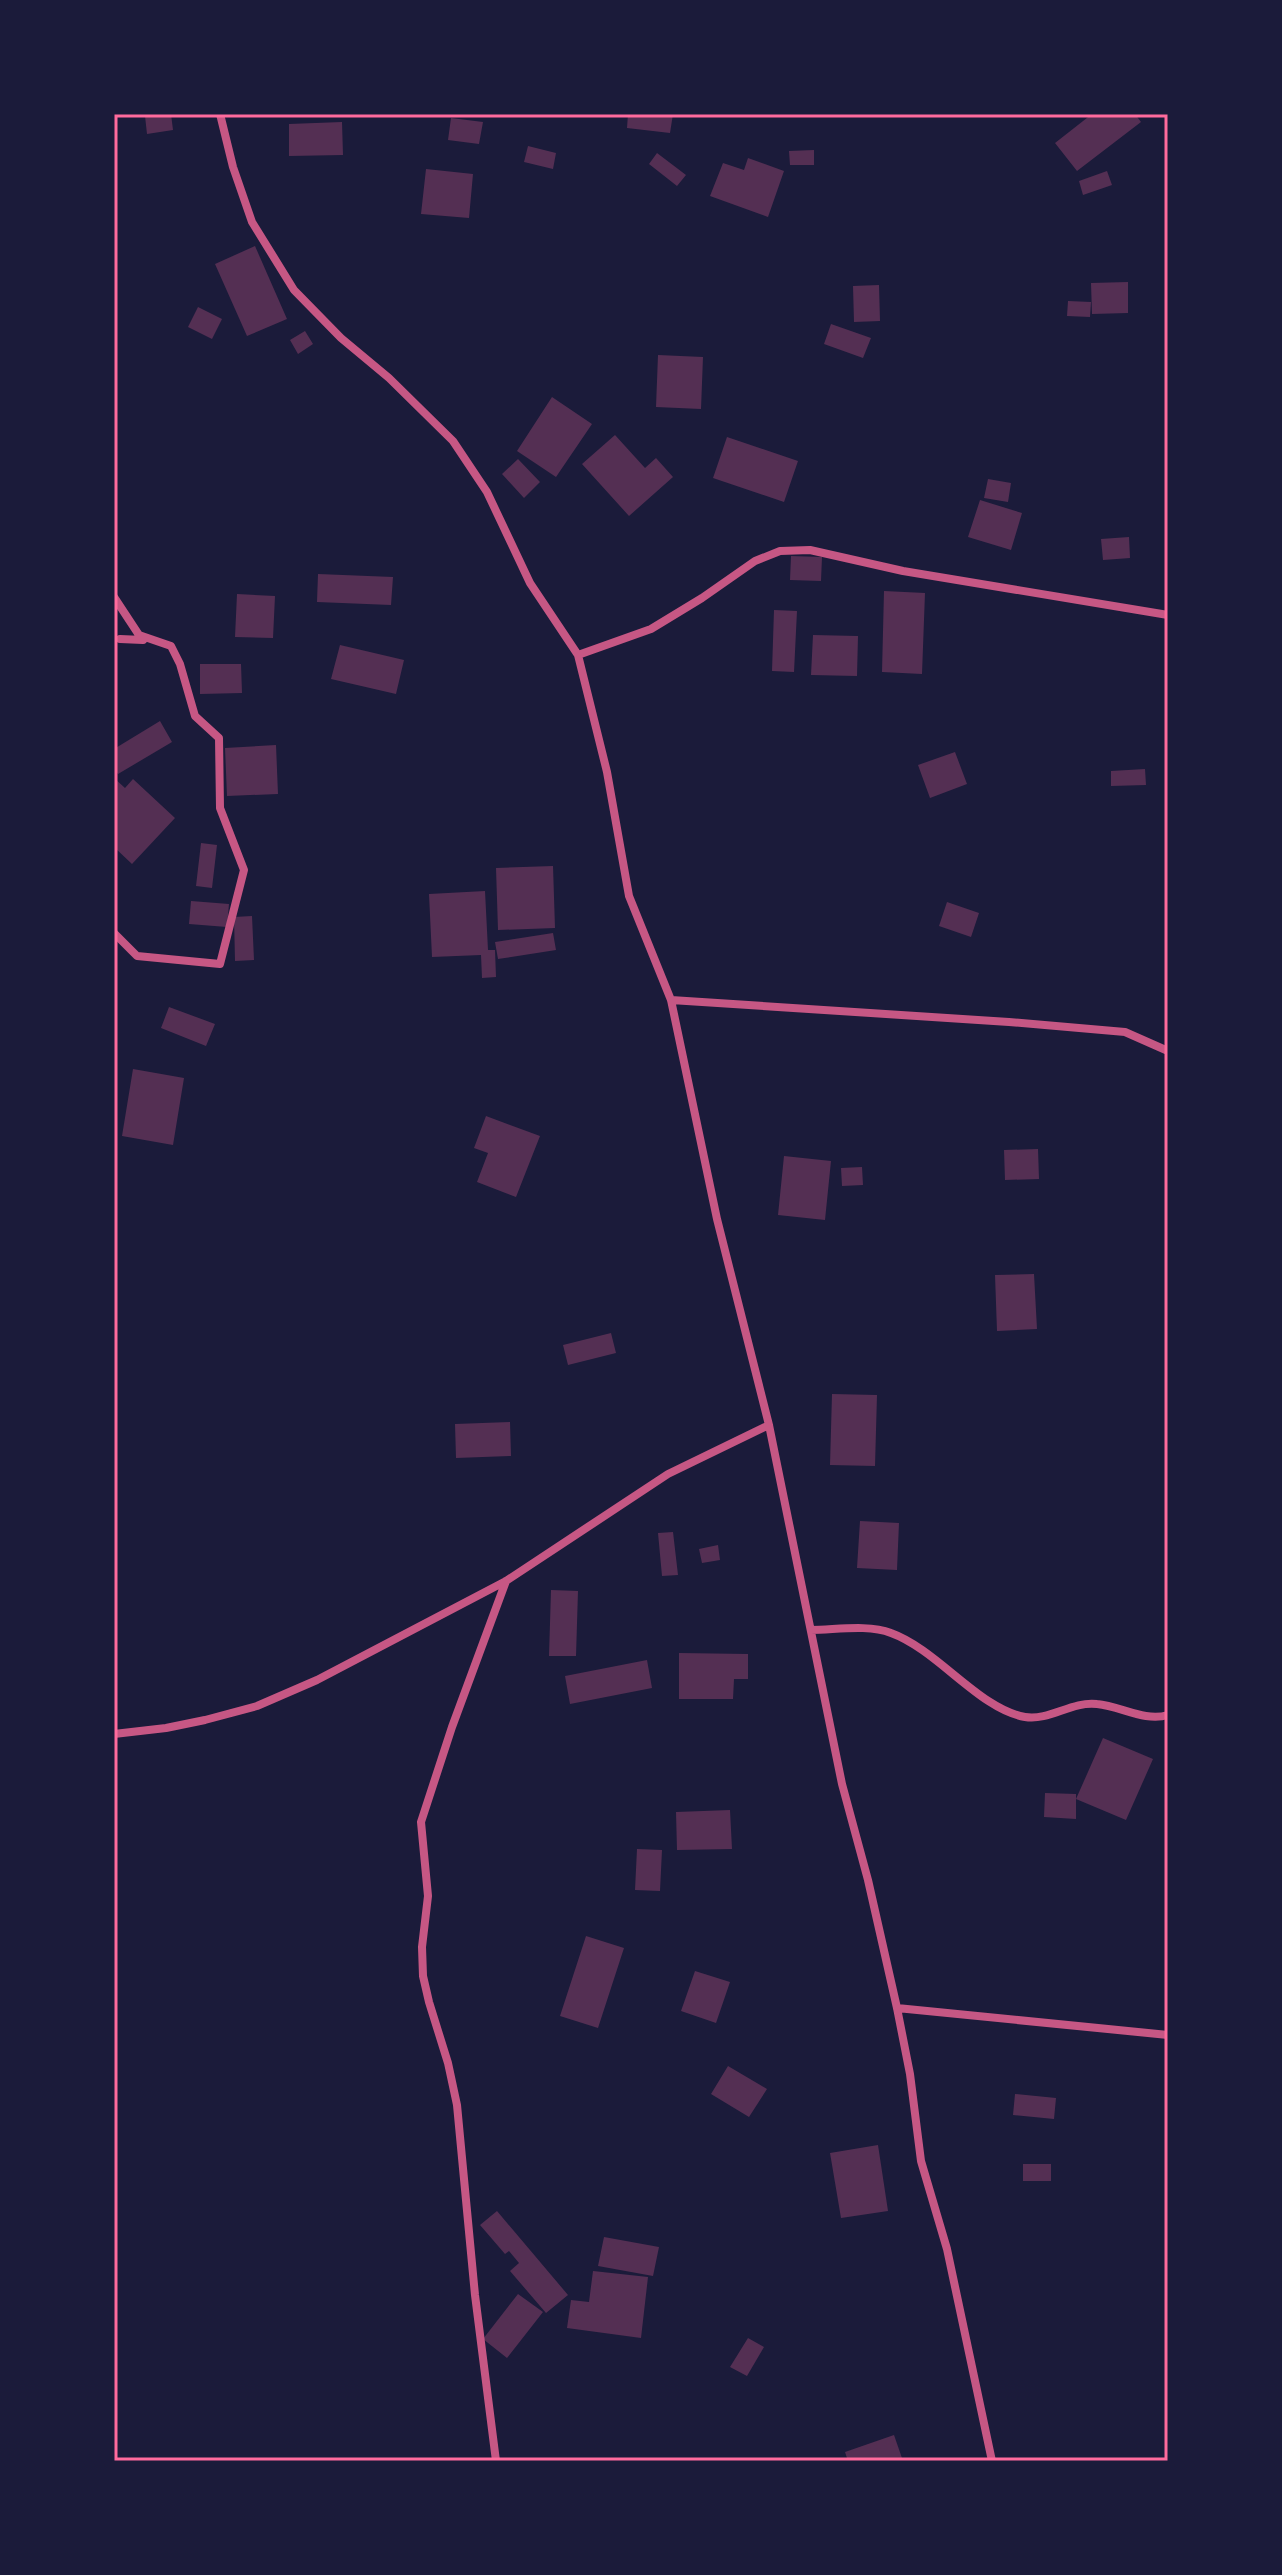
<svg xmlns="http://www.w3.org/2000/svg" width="1282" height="2575" font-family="'Varela Round',sans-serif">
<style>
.building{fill:#542f53}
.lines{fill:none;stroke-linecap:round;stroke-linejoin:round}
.minor{stroke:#c65784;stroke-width:8}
.neatline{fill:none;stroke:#ff6b9d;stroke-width:3}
</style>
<rect width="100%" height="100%" fill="#1b1b3a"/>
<!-- building -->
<path class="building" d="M171 114 173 130 147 134 145 116Z
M628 114H673L670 133 627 128Z
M1092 114H1135L1141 122 1077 171 1055 143Z
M451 118 483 122 479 144 448 140Z
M342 122 343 155 289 156V124Z
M528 146 556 153 553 169 524 162Z
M814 150V165H790L789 151Z
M657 153 686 175 677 186 649 164Z
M748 158 784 171 768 217 710 196 723 163 744 170Z
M426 169 473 174 469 218 421 214Z
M1107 171 1112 185 1083 195 1079 181Z
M255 246 287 319 247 336 215 264Z
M1128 282V313L1092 314 1091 283Z
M879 285 880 321 854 322 853 286Z
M1068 301 1091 302 1090 317 1067 316Z
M198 307 222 319 212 339 188 327Z
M831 324 871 338 863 358 824 344Z
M305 331 313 344 298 354 290 340Z
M658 355 703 357 701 409 656 407Z
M552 397 592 424 556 477 517 451Z
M615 435 645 468 656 458 673 477 629 516 582 464Z
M727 437 798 461 784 502 713 478Z
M518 459 540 482 524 498 502 474Z
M988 479 1011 483 1008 502 984 498Z
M980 500 1022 513 1011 550 968 537Z
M1129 537 1130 558 1103 560 1101 539Z
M791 556 822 557 821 581 790 580Z
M318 574 393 577 391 605 317 602Z
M884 591 925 593 922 674 882 672Z
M237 594 275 596 273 638 235 637Z
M774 610 797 611 794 672 772 671Z
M813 635 858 636 857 676 811 675Z
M340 645 404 660 396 694 331 679Z
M200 664H241L242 693 200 694Z
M160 721 172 742 118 774 114 768V749Z
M276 745 278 794 227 796 225 748Z
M955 752 967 784 930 798 918 765Z
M1145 769 1146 785 1111 786V771Z
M114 778 125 788 133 779 175 818 132 864 114 847Z
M201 843 217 845 212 888 196 886Z
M553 866 555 928 498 930 496 868Z
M485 891 488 950H495L496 977 482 978 481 955 432 957 429 894Z
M191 901 229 904 227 927 189 924Z
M947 902 979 913 971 937 939 926Z
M252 916 254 960 235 961 234 917Z
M553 933 556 950 498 959 495 942Z
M169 1007 215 1024 206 1046 161 1028Z
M133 1069 184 1078 173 1145 122 1136Z
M486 1116 540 1136 516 1197 477 1182 488 1153 474 1148Z
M1038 1149 1039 1179 1005 1180 1004 1150Z
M784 1156 831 1161 825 1220 778 1215Z
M862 1167 863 1185 842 1186 841 1168Z
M1034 1274 1037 1329 997 1331 995 1275Z
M611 1333 616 1353 568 1365 563 1345Z
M832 1394 877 1395 875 1466 830 1465Z
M510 1422 511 1456 456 1458 455 1424Z
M860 1521 899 1523 897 1570 857 1568Z
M673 1532 678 1575 662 1576 658 1533Z
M718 1545 720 1560 702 1563 699 1549Z
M551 1590 578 1591 576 1656H549Z
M679 1653 748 1654V1679H734L733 1699H679Z
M647 1660 652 1688 570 1704 565 1676Z
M1103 1738 1153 1759 1126 1820 1076 1799Z
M1045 1793 1076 1794V1819L1044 1817Z
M730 1810 732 1849 677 1850 676 1812Z
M637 1849 662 1850 660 1891 635 1890Z
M586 1936 624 1948 598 2028 560 2016Z
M695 1971 730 1982 716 2023 681 2011Z
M728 2066 767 2089 749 2117 711 2094Z
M1015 2094 1056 2098 1054 2119 1013 2115Z
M878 2145 888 2211 841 2218 830 2153Z
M1023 2164H1051V2181H1023Z
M497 2211 568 2295 546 2313 510 2271 519 2263 509 2251 505 2254 480 2225Z
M604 2237 659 2247 653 2276 598 2266Z
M593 2271 648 2277 641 2338 567 2328 571 2300 589 2302Z
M518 2294 543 2312 507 2358 483 2339Z
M748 2338 764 2347 747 2376 730 2367Z
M894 2435 903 2461H848L845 2452Z"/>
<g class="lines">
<!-- minor -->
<path class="minor" d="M220 114 233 167 252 222 294 290 341 338 389 378 453 441 487 492 530 583 578 655 607 772 629 896 671 1000 717 1219 769 1425 842 1784 868 1880 897 2008 910 2074 921 2161 947 2249 992 2461
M114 597 139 635 171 646 180 664 195 716 219 738 220 808 244 870 220 964 137 956 114 933
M120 639 143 640
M578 655 651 629 702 598 755 561 780 551 810 550 903 571 1168 615
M671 1000 1009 1022 1125 1032 1168 1051
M811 1630C835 1630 868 1624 891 1633 938 1650 979 1709 1025 1717 1050 1721 1071 1701 1097 1704 1121 1706 1144 1722 1168 1715
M114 1734 166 1728 205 1720 257 1706 317 1680 506 1581 668 1474 769 1425
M897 2008 1168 2035
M496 2461 475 2295 457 2105 448 2063 429 2002 423 1976 422 1947 428 1896 421 1822 452 1727 506 1581"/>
</g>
<!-- border -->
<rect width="1282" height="2575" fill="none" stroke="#1b1b3a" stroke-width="232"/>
<rect x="116" y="116" width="1050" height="2343" class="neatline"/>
</svg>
